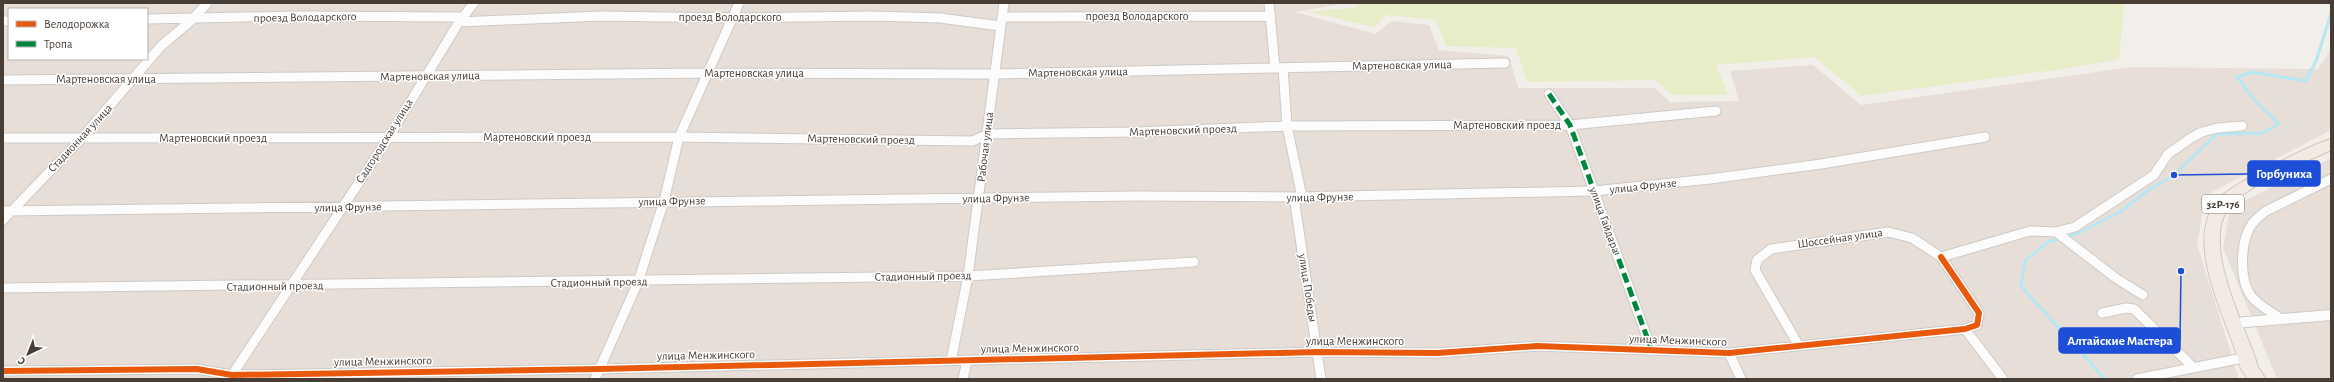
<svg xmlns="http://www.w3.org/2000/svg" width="2334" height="382" font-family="'Alegreya Sans',sans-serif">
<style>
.residential{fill:#e6ded7;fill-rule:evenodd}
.green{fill:#e6edc7}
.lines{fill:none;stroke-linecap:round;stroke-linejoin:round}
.stream{stroke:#b6e7f3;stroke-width:3}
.minor-casing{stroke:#cecac6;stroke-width:11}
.tertiary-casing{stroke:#cecac6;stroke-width:2}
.primary-casing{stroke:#d6c6b5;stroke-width:2}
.minor{stroke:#fdfcfc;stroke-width:9}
.tertiary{fill:#fdfcfc;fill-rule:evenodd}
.primary{fill:#f1ebe4;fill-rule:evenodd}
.quiet{stroke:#00873e;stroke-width:5;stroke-dasharray:10 5;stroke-linecap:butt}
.cycleway-casing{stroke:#fff;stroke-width:8}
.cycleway{stroke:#e8590c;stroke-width:6}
.labels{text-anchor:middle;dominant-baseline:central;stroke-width:3;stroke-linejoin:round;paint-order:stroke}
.shield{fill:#fff;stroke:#7f7772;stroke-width:1}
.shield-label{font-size:11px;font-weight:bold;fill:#483d35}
.street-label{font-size:12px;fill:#483d35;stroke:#fff}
.leader{fill:none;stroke:#1d4ed8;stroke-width:1.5}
.callout-dot{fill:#1d4ed8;stroke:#fff;stroke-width:1.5}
.callout{fill:#1d4ed8;stroke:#1d4ed8;stroke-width:1.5}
.callout-label{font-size:13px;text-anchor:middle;font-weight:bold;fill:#fff}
</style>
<rect width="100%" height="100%" fill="#f2eeea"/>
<!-- residential -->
<path class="residential" d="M3 3H1347L1295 12 1375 34 1392 21 1429 25 1439 50 1509 56 1518 88H1655L1670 102 1739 101 1730 71 1813 65 1861 105 2132 67 2318 69 2331 49V130L2206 195 2197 244 2239 379H3ZM9 9H147V59H9Z
M2331 158V379H2277L2223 248 2230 208Z"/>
<!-- green -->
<path class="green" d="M1357 3H2124L2119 59 2062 69 1861 96 1815 57 1716 65 1728 95H1672L1655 80 1527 82 1516 48 1446 46 1436 20 1386 15 1374 27 1309 12 1358 7Z"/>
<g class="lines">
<!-- stream -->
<path class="stream" d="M2066 237 2081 232 2120 212 2148 190 2174 175 2217 134 2262 133 2279 124 2256 102 2237 77 2253 72 2306 81 2316 61 2331 14
M2061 238 2048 242 2025 261 2021 286 2105 379"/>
<!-- minor casing -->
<g class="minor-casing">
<path id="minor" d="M1269 3 1275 68
M1002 17 1271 16
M147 19 299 16 463 17
M3 21H9
M459 22 601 16 733 18 872 16 940 18 1000 26
M1283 68 1287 126 1302 197
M3 80 707 73 994 74 1505 63
M1549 94 1570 125 1652 351
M3 138 679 137 973 141 987 134 1137 132 1287 126 1570 125 1716 111
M1294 197 1321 379
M3 211 1137 196 1294 197 1594 191 1710 179 1821 164 1985 137
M3 220 81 139 161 46 193 19 207 3
M2056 232 2117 279 2143 295
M3 288 968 276 1194 262
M2102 313 2126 308 2134 309 2193 367
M2281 319C2272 312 2259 306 2251 296 2239 279 2240 241 2252 224 2256 219 2261 215 2266 211L2331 179
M1965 329 2003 379
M1799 346 1755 270 1757 260 1771 249 1888 232 1912 238 1941 257 2030 231 2056 232 2075 227 2154 175 2168 154 2191 138 2202 132 2218 128 2242 126
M1729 353 1741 379
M951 361 968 276 1004 3
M3 371 197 369 232 375 599 369 1318 352 1437 353 1537 346 1729 353 1965 329 1977 325 1979 313 1941 257
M230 378 389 137 459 22 474 3
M595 379 638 282 664 201 679 137 739 3
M963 379 967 361
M2137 379 2248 357"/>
</g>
<!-- tertiary casing -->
<g class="tertiary-casing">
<path id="tertiary" d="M2331 310V320L2234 328 2229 327 2227 323 2229 319 2234 318Z"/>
</g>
<!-- primary casing -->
<g class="primary-casing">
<path id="primary" d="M2331 139V150C2300 165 2262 178 2235 201 2194 236 2247 327 2258 367L2266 379H2248L2241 369C2230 323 2180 241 2219 199 2230 187 2248 179 2262 171 2284 160 2308 146 2331 139Z"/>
</g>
<!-- minor -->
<use href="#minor" class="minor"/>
<!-- tertiary -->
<use href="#tertiary" class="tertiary"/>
<!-- primary -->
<use href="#primary" class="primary"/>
<!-- quiet -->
<path class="quiet" d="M1549 94 1570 125 1652 351"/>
<!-- cycleway casing -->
<g class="cycleway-casing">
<path id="cycleway" d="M3 371 197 369 232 375 599 369 1318 352 1437 353 1537 346 1729 353 1965 329 1977 325 1979 313 1941 257"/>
</g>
<!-- cycleway -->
<use href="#cycleway" class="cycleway"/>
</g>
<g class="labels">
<!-- shield labels -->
<rect class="shield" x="2202" y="195" width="42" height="18" rx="3"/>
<g class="shield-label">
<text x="2223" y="204">32Р-176</text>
</g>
<!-- street labels -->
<g class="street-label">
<text x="1137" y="16">проезд Володарского</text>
<text transform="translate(305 17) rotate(-1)">проезд Володарского</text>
<text x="730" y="17">проезд Володарского</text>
<text transform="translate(1402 65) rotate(-1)">Мартеновская улица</text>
<text transform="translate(1078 72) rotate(-1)">Мартеновская улица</text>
<text x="754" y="73">Мартеновская улица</text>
<text transform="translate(430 76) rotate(-1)">Мартеновская улица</text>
<text x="106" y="79">Мартеновская улица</text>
<text x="1507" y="125">Мартеновский проезд</text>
<text transform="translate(1183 130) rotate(-2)">Мартеновский проезд</text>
<text x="537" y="137">Мартеновский проезд</text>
<text transform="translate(80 138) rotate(-47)">Стадионная улица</text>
<text x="213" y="138">Мартеновский проезд</text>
<text transform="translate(861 139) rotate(1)">Мартеновский проезд</text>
<text transform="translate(384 141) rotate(-58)">Садгородская улица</text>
<text transform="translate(985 147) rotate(-83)">Рабочая улица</text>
<text transform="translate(1643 186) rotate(-6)">улица Фрунзе</text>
<text transform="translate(1320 197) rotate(-1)">улица Фрунзе</text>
<text transform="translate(996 198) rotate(-1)">улица Фрунзе</text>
<text transform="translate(672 201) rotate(-1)">улица Фрунзе</text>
<text transform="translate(348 207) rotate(-1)">улица Фрунзе</text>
<text transform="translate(1605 220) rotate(70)">улица Гайдара</text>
<text transform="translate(1840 238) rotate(-8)">Шоссейная улица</text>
<text transform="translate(923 276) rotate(-1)">Стадионный проезд</text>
<text transform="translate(599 282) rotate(-1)">Стадионный проезд</text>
<text transform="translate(275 286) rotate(-1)">Стадионный проезд</text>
<text transform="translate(1308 288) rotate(81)">улица Победы</text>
<text transform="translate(1678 340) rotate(2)">улица Менжинского</text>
<text x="1355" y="341">улица Менжинского</text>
<text transform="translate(1030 348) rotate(-1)">улица Менжинского</text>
<text transform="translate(706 355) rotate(-1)">улица Менжинского</text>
<text transform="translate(383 361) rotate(-1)">улица Менжинского</text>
</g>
</g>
<!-- callouts -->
<path class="leader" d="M2174 175L2248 174M2181 271L2180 341"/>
<g class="callout-dot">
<circle cx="2174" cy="175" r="4"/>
<circle cx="2181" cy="271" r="4"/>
</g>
<g class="callout">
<rect x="2248" y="161" width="72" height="25" rx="4"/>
<rect x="2059" y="328" width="121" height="25" rx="4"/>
</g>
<g class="callout-label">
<text x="2284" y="178">Горбуниха</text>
<text x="2120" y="345">Алтайские Мастера</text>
</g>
<!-- border -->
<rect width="2334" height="382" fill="none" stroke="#483d35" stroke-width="8"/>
<!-- legend -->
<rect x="8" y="8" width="140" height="52" fill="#ffffff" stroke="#b6b1ae"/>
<rect x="16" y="21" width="20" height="6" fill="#e8590c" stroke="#b6b1ae"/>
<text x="44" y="28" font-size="12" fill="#483d35">Велодорожка</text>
<rect x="16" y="41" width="20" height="6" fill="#00873e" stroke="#b6b1ae"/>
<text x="44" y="48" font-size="12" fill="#483d35">Тропа</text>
<!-- north arrow -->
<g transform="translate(28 354) rotate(223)" stroke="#ffffff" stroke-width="3" paint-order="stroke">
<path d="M0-3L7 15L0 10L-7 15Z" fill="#483d35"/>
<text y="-6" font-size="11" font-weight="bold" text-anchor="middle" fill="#483d35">С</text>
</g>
</svg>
